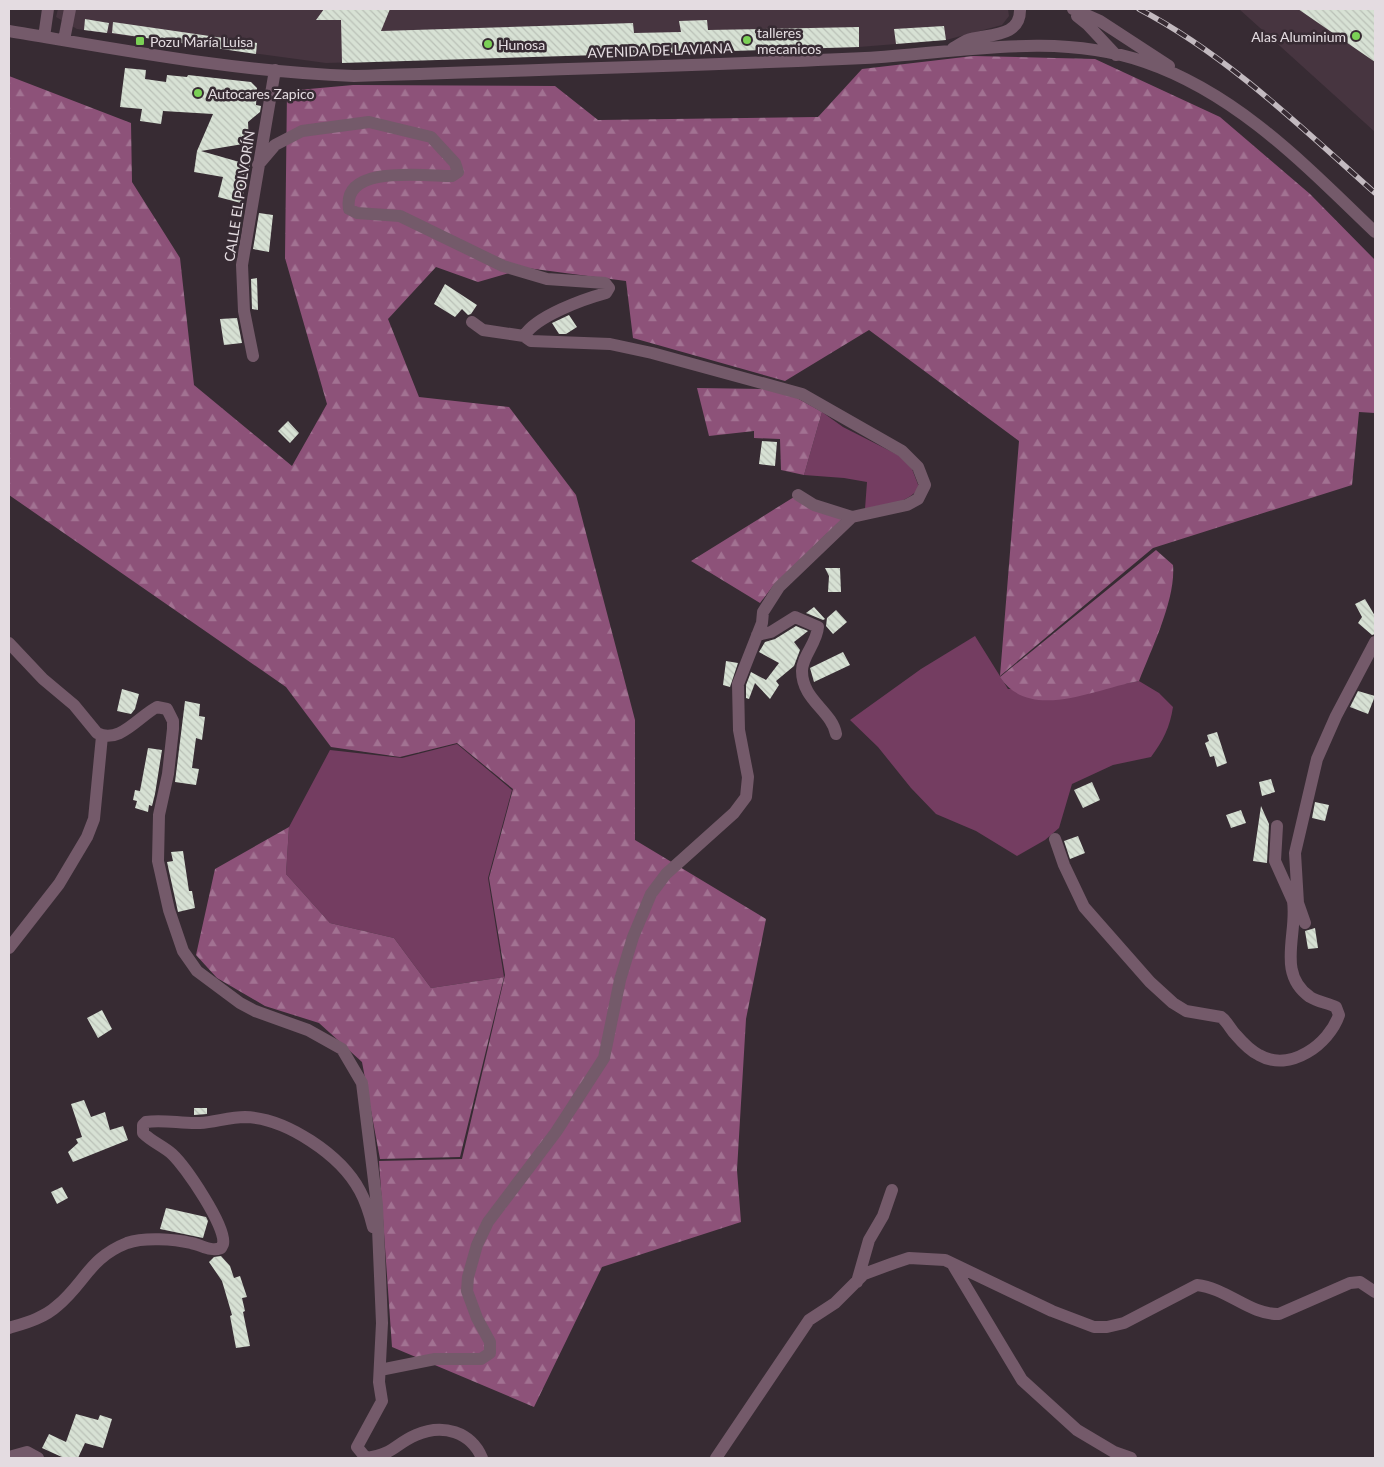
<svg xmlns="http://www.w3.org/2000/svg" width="1384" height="1467" font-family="Lato,sans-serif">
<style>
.built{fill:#473540}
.grass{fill:#743d61}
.forest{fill:url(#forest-firs)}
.building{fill:url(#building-back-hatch)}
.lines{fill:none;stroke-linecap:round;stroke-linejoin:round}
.minor{stroke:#745a6a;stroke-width:12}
.rail-casing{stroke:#c3bac0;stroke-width:5.5}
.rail{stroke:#372b33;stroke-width:4;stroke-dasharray:11;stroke-linecap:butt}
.poi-dot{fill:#7bd156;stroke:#372b33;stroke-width:2}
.labels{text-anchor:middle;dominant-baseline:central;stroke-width:5;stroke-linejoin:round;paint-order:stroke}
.poi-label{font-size:14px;fill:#e4dce1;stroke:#372b33;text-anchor:start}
.street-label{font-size:14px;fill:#e4dce1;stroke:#372b33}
</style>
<defs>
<pattern id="forest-firs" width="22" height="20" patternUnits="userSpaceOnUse" patternTransform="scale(1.25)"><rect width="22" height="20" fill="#8d5279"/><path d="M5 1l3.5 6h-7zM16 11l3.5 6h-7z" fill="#a27292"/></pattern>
<pattern id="building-back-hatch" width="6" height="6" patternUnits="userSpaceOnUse" patternTransform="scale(1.25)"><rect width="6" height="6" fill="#d7e1d4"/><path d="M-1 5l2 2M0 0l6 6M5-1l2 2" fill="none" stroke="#bac1b7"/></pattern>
</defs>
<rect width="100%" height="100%" fill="#372b33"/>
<!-- built -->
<path class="built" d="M58 9H1008L1009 16 1002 25 946 40 859 47 326 63 77 29 56 17Z
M1239 9H1375V132Z"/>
<!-- grass -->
<path class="grass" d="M822 412 843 427 902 457 912 469 919 487C909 504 884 505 865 509L867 482 844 478 804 475Z
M975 636 1008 689 1123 684 1139 681 1159 693 1173 707C1170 727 1163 741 1151 757L1113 765 1072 784 1059 828 1045 840 1017 856 976 831 936 814 911 788 878 747 850 720 921 669Z
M457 744 512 790 488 878 504 977 431 988 394 938 330 923 286 874 289 827 330 750 402 758Z"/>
<!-- forest -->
<path class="forest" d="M973 56 1095 59 1220 117 1310 194 1375 260V413L1359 412 1352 485 1153 548 1000 676 1019 441 869 330 785 381 633 338 626 281 527 268 478 282 436 267 388 319 419 397 509 407 576 495 635 720V840L766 919 746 1019 737 1170 741 1222 602 1267 534 1407 392 1347 379 1161 462 1159 505 975 489 878 513 789 457 743 400 757 331 747 286 687 9 495V76L131 123 132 182 180 258 194 385 292 466 327 404 285 258 287 91 353 85 555 86 598 120 818 117 862 69Z
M697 388 766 389 797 398 822 412 804 475 781 470 780 439 754 438V431L709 436Z
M794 497 843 518 773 586 760 603 691 561Z
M1156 550 1173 565C1176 599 1152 648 1139 681 1097 688 1030 723 1000 677Z
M289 827 286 874 330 923 394 938 431 988 504 977 460 1157 380 1159 362 1062 319 1023 265 1006 217 978 196 955 215 869Z"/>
<!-- building -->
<path class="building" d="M324 9H390L381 31 633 23 634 33 681 32 679 21 707 20 708 30 859 27V47L342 63 341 20H316Z
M1298 9H1375V62Z
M85 19 109 23 107 33 84 30Z
M113 22 257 43 256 54 112 33Z
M944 26 946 40 896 44 894 29Z
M125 68 146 70 145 79 166 82 167 75 187 77 188 75 251 82 257 88 256 105 261 106 260 112 248 122 249 143 201 151 250 165 241 203 218 197 223 177 194 172 197 151 213 114 163 111 161 124 140 121 142 109 120 107Z
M259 213 273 215 269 252 253 249Z
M257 278 258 310 252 309 251 279Z
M445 284 477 305 471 314 468 315 462 309 455 317 434 304Z
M569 315 577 327 566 334H559L552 323Z
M237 318 242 343 224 345 220 319Z
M288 421 299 433 290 443 278 431Z
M762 441 777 442 775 466 759 464Z
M825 568H840L841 592H828L829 576Z
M1365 599 1375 616V634L1372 635 1358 623 1362 617 1355 604Z
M814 607 825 619 823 620 806 613Z
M836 610 847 622 833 634 826 626 827 618Z
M796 626 808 631 794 642 800 650 794 666 776 681 779 685 770 699 755 683 749 699 746 698V685L751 672 766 680 779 663 759 652 765 642 775 639Z
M843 652 850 665 814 682 810 668Z
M726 661 738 663 730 687 723 685Z
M122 689 139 694 135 709 131 714 117 711Z
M1358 691 1375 696 1368 714 1350 707Z
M185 701 200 704 199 716 205 717 202 740 196 738 192 768 199 769 196 785 175 782Z
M1217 732 1227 763 1217 767 1214 756 1210 757 1205 743 1209 741 1207 735Z
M148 748 162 750 155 794 152 806 149 805 148 812 135 808 137 801 133 800 135 790 140 791Z
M1271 779 1275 792 1262 796 1259 782Z
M1092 782 1100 800 1083 808 1074 790Z
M1315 802 1329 805 1325 821 1312 818Z
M1261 806 1269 824 1267 863 1253 861Z
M1241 810 1246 823 1231 828 1226 815Z
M1078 836 1085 853 1070 859 1064 841Z
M183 851 189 891H192L195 908 178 912 167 862 173 861 171 852Z
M1315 928 1318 948 1308 949 1305 931Z
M102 1010 112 1029 98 1038 87 1018Z
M84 1100 91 1117 105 1112 110 1130 123 1126 128 1140 73 1162 68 1152 78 1143 76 1139 82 1137 71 1104Z
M194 1108H207V1114L194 1115Z
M62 1187 68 1198 57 1204 51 1192Z
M166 1208 206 1217 208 1221 203 1238 160 1229Z
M221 1256 230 1266 234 1278 240 1276 247 1297 242 1298 245 1311 243 1312 250 1346 236 1348 230 1316 232 1315 222 1281 209 1262 214 1257Z
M76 1414 98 1420 100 1415 112 1419 103 1448 85 1443 78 1458H64L42 1448 49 1434 66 1442Z"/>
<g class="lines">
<!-- minor -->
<path class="minor" d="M1073 9 1100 21 1169 66
M1077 16 1087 24 1116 55
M9 31C123 50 238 72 354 76 524 70 694 66 865 58 957 53 1055 31 1145 62 1238 94 1306 166 1375 232
M44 37 48 9
M64 40 70 9
M953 48C959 45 965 40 971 39 990 34 1021 37 1020 9
M258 165 275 145 302 131 369 122 431 137 455 163 458 172 452 176C424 176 342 164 349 209L357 213 400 216 503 266 547 279 605 283 609 288 606 293C584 299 536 316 524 336L531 341 610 344 652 353 802 394 902 451 918 467 925 485 918 499 907 505 852 517 779 587 763 612 762 623 738 684 739 730 748 777 746 797 734 813 666 874 651 894 633 937 620 980 604 1058 556 1132 488 1222 477 1245 468 1277 467 1291 477 1318 490 1342V1353L481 1359H435L380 1370
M472 322 483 330 524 336
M253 356 244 311 242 265 275 70
M798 495 814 505 852 517
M757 635 771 632 795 617 818 627C817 643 802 656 802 671 802 700 832 711 836 734
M9 643 43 679 74 705 97 733C119 745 139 716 157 707L167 709 173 721V729L168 774 159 815 158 861 169 910 183 951 197 971 240 1003 255 1011 308 1030 342 1049 362 1083 377 1205 382 1323 379 1382 382 1401 357 1447 366 1458
M1277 826 1275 861 1293 901 1298 903
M1055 839 1064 865 1084 907 1150 982 1173 1003 1186 1011 1221 1017C1228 1022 1230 1029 1236 1035 1242 1042 1251 1051 1259 1055 1290 1073 1329 1044 1339 1015L1336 1007C1328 1003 1318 1002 1310 997 1276 973 1298 934 1293 901
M1305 923 1298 903 1295 853 1317 759 1336 716 1375 642
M9 948 59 884 87 837 94 819 102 736
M953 1265 1022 1380 1077 1430 1114 1452 1131 1458
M857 1282 869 1240 883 1216 892 1190
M9 1328C25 1323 44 1318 57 1306 85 1283 89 1258 127 1243 144 1237 174 1239 191 1243 202 1245 210 1252 221 1248L223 1244C227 1227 185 1166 172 1154 163 1146 152 1142 143 1133V1125L146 1122C163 1119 182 1124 200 1123 215 1122 230 1117 245 1117 286 1118 341 1155 360 1191 366 1202 370 1215 373 1227
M9 1457 27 1452 38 1458
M367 1458C394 1454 395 1444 416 1435 443 1423 471 1432 482 1458
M716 1458 809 1320 835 1303 864 1274 894 1263 909 1258 945 1260 1052 1311 1094 1327H1107L1124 1323 1197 1285C1227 1288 1250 1315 1279 1314L1350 1283 1360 1282 1375 1292"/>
<!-- rail casing -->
<g class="rail-casing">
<path id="rail" d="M1139 9C1227 55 1301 127 1375 193"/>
</g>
<!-- rail -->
<use href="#rail" class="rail"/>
</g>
<!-- markers -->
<g class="poi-dot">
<circle cx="1356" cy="36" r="5"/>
<circle cx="747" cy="40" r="5"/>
<rect x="135" y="36" width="10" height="10" rx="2.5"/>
<circle cx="488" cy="44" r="5"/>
<circle cx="198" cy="93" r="5"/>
</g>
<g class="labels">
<!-- poi labels -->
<g class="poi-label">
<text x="757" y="32">talleres<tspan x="757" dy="16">mecanicos</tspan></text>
<text x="1346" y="36" text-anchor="end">Alas Aluminium</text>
<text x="150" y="41">Pozu María Luisa</text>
<text x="498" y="44">Hunosa</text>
<text x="208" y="93">Autocares Zapico</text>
</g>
<!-- street labels -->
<g class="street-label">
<text transform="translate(660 50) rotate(-2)">AVENIDA DE LAVIANA</text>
<text transform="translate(239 196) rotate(-81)">CALLE EL POLVORÍN</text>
</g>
</g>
<!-- border -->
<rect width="1384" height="1467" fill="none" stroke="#e4dce1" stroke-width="20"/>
</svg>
